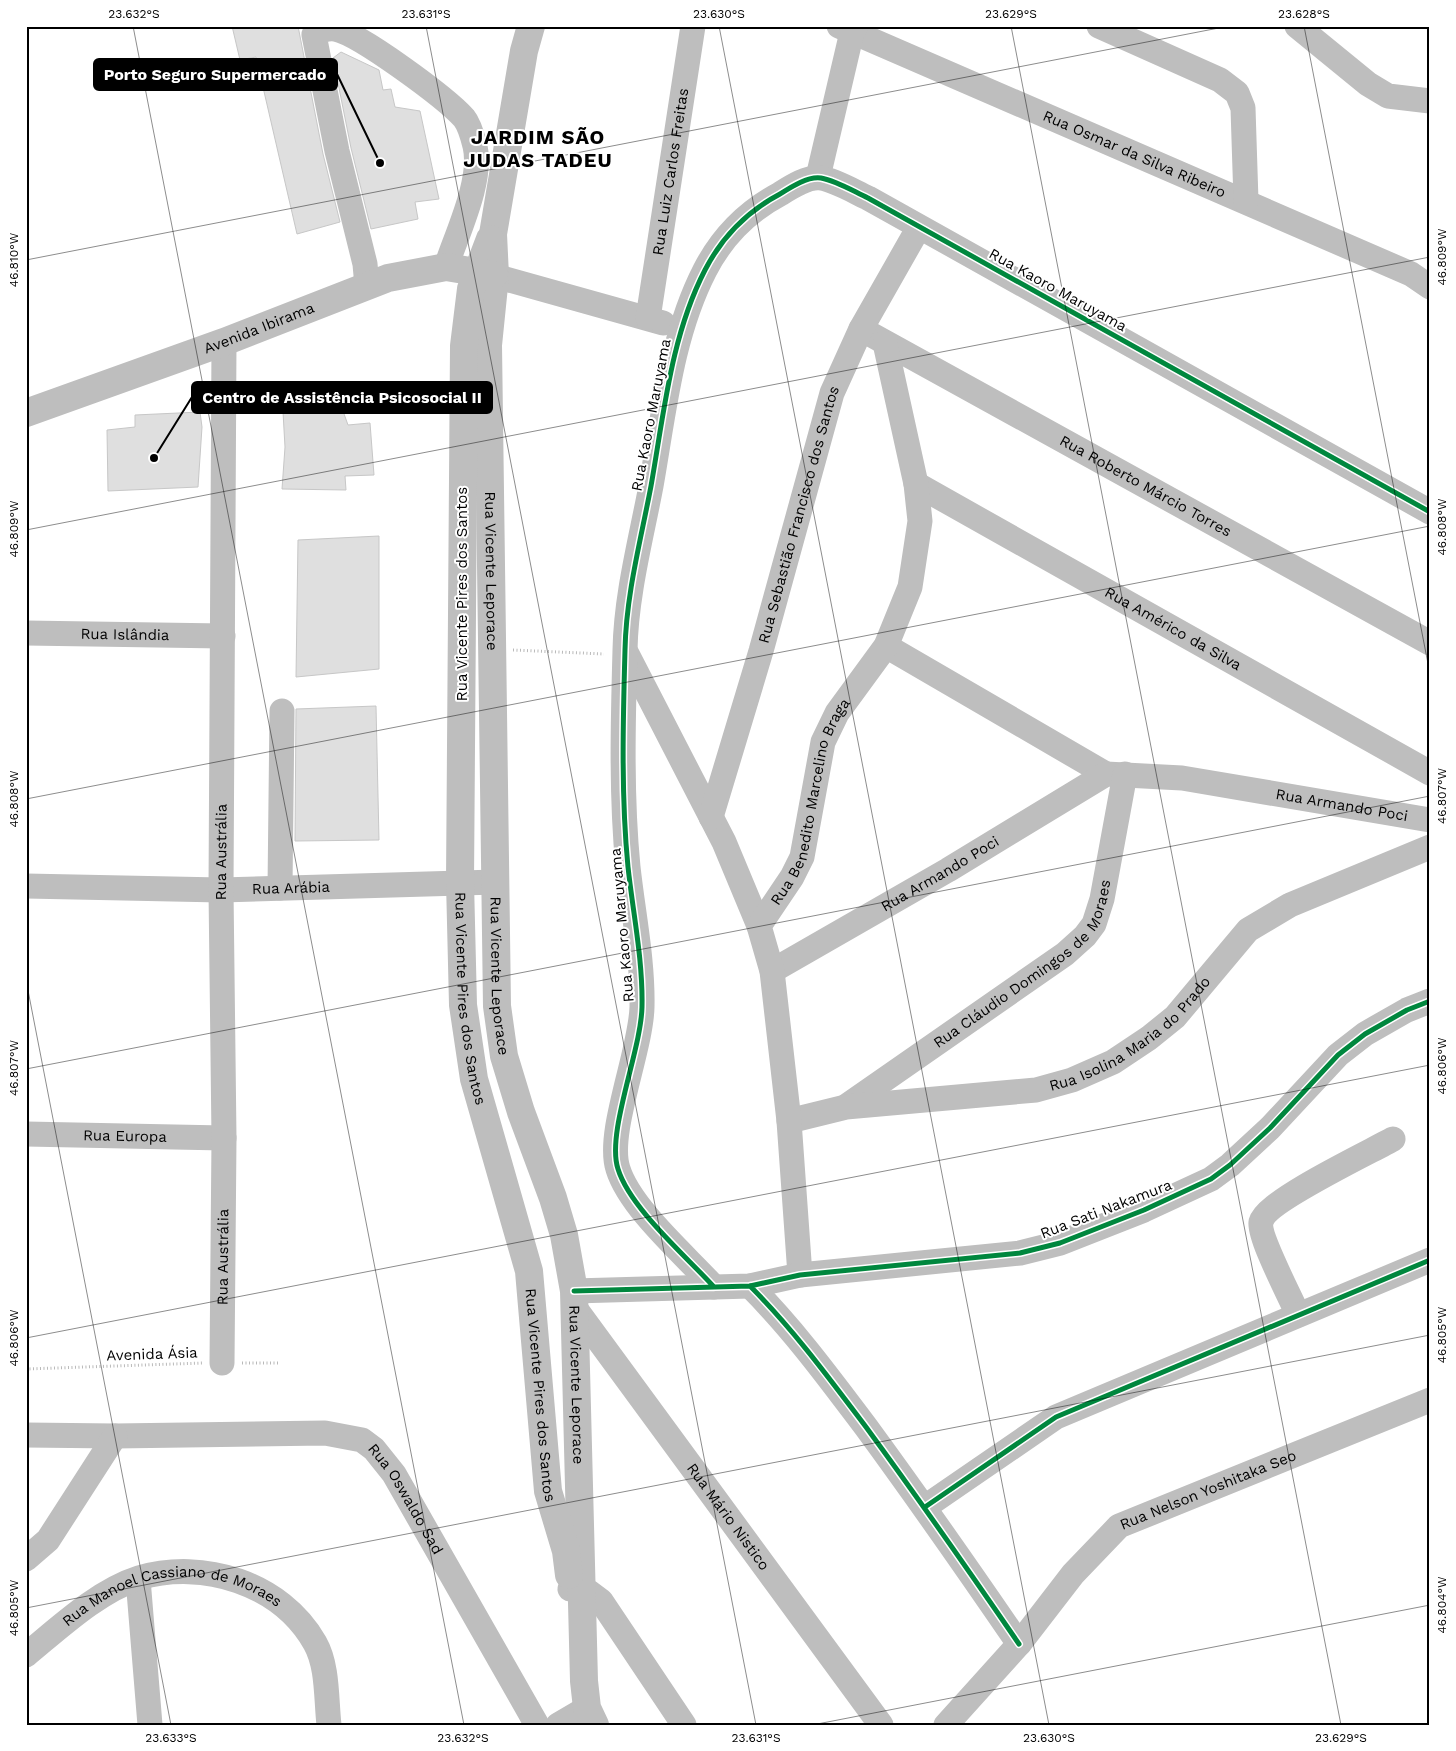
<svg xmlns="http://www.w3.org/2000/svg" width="1456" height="1751" font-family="'Work Sans',sans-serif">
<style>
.building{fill:#dfdfdf;stroke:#c7c7c7}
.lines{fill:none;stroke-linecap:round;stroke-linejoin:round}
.path{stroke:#b9b9b9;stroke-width:3;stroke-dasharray:1 2.5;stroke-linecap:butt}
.minor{stroke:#bebebe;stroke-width:25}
.major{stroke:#bebebe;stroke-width:28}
.cycleway-casing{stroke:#fff;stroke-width:8}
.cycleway{stroke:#00873e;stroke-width:5}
.ticks{fill:none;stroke:#000;stroke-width:1;stroke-opacity:0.45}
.labels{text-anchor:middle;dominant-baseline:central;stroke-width:4;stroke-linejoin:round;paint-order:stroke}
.street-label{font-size:15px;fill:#000;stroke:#fff}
.district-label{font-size:20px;font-weight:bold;letter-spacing:1px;fill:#000;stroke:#fff}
.leader{fill:none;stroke:#000;stroke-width:2}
.callout-dot{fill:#000;stroke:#fff;stroke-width:2}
.callout{fill:#000;stroke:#000;stroke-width:2}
.callout-label{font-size:16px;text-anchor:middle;font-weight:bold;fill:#fff}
.neatline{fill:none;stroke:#000;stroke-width:2}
.ticks-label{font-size:12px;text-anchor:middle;fill:#000}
</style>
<rect width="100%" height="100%" fill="#fff"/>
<!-- building -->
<path class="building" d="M232 26H298L323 154 340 222 297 234 256 57 240 60Z
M341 52 379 70 383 90 391 89 395 107 420 111 439 199 415 202 418 219 371 229 351 148 333 58Z
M343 411 348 425 370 423 374 475 345 476 346 490 282 489 285 447 283 412Z
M200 412 202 427 198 487 108 491 107 430 135 427V415Z
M379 536V669L296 677 298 540Z
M376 706 379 840 295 841 296 709Z"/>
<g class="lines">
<!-- path -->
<path class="path" d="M513 650 604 654
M242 1363H278
M26 1369 203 1363"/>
<!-- minor -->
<g class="minor">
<path id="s1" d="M839 26 1411 274 1430 287"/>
<path d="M1099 26 1220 80 1237 93 1243 108 1246 201"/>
<path d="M1297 26 1368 84 1388 96 1430 101"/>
<path d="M818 177 852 32 856 26"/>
<path d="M495 276 663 323"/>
<path d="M367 286 365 264 337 151 314 35C321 30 327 28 335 29 360 34 446 98 464 118 469 124 473 138 475 146 483 181 457 233 446 267"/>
<path id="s2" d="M648 318 693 26"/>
<path id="s3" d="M861 329 1430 643"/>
<path id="s4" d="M916 484 1430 773"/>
<path id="s5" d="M26 633 223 636"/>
<path d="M886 646 1106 774"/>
<path d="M627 654 724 842 759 926"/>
<path id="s6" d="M711 817 761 651 832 393 861 329 919 227"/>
<path id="s7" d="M26 886 221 890 496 882"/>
<path d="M280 888 282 711"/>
<path id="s8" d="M772 971 948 870 1106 774 1182 778 1430 820"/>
<path id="s9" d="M848 1105 1065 954 1085 936 1094 924 1102 899 1125 774"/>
<path id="s10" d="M789 1121 846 1107 1036 1090 1072 1080 1113 1062 1149 1038 1175 1017 1248 930 1290 905 1430 847"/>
<path id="s11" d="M26 1134 224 1138"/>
<path id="s12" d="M800 1275 789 1121 772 971 759 926 792 877 802 857 823 742 837 713 886 646 910 587 920 521 916 484 885 343"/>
<path d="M750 1286C793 1329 829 1378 866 1427 918 1498 969 1571 1019 1644"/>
<path d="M714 1287C686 1256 630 1208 618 1169 606 1133 641 1051 642 1007 643 960 633 913 628 867 621 796 623 721 625 650 626 595 641 539 651 486 664 413 671 336 705 270 722 237 748 211 780 194 791 187 808 176 821 178 837 181 853 191 868 198L1430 512"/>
<path d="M574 1291 750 1286 800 1275 1020 1253 1060 1243 1144 1210 1211 1179 1230 1165 1270 1128 1338 1055 1365 1034 1407 1010 1430 1001"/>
<path id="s13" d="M575 1308 881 1725"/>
<path d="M1298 1315C1291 1298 1258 1236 1261 1222 1266 1201 1370 1152 1393 1139"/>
<path id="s14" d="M222 1363 224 1138 221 890 224 342"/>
<path id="s15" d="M26 1435 115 1436 325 1433 362 1440 374 1449 394 1474 537 1725"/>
<path d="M925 1507 1056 1417 1430 1260"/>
<path d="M26 1559 48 1540 115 1436"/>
<path d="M138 1579 150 1725"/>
<path d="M570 1589 589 1592 601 1601 684 1725"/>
<path id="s16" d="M26 1655C59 1628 98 1591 139 1578 203 1559 281 1583 315 1643 328 1666 326 1698 329 1725"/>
<path d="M558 1725 587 1708"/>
<path id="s17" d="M946 1725 1019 1644 1073 1574 1119 1526 1430 1400"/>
</g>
<!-- major -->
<g class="major">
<path id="s18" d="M531 26 524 51 493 234 495 276 488 345 497 1006 504 1056 521 1112 553 1198 564 1235 574 1291 584 1681 587 1708 595 1725"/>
<path id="s19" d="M490 239 471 289 464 346 460 882 463 1005 474 1079 529 1271 548 1491 566 1551 569 1575"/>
<path id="s20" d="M26 413 224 342 388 278 446 267 494 275"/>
</g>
<!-- cycleway casing -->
<g class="cycleway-casing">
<path id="cycleway" d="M750 1286C793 1329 829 1378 866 1427 918 1498 969 1571 1019 1644
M714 1287C686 1256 630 1208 618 1169 606 1133 641 1051 642 1007 643 960 633 913 628 867 621 796 623 721 625 650 626 595 641 539 651 486 664 413 671 336 705 270 722 237 748 211 780 194 791 187 808 176 821 178 837 181 853 191 868 198L1430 512
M574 1291 750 1286 800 1275 1020 1253 1060 1243 1144 1210 1211 1179 1230 1165 1270 1128 1338 1055 1365 1034 1407 1010 1430 1001
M925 1507 1056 1417 1430 1260"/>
</g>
<!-- cycleway -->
<use href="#cycleway" class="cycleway"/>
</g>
<!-- ticks -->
<path class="ticks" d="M133 26 464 1725M426 26 756 1725M719 26 1049 1725M1011 26 1341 1725M1304 26 1430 674M26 260 1229 26M26 530 1430 257M26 799 1430 526M26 980 171 1725M26 1069 1430 796M26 1338 1430 1065M26 1608 1430 1335M812 1725 1430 1605"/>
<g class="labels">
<!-- street labels -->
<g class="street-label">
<text stroke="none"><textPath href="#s1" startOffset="322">Rua Osmar da Silva Ribeiro</textPath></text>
<text stroke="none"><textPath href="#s2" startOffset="148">Rua Luiz Carlos Freitas</textPath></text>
<text transform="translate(1058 290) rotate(29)">Rua Kaoro Maruyama</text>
<text stroke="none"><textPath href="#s20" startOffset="248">Avenida Ibirama</textPath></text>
<text transform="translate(651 415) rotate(-79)">Rua Kaoro Maruyama</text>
<text stroke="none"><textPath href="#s3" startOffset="325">Rua Roberto Márcio Torres</textPath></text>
<text stroke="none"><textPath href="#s6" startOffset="315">Rua Sebastião Francisco dos Santos</textPath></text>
<text stroke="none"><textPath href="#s18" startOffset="549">Rua Vicente Leporace</textPath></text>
<text transform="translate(462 594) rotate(-90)">Rua Vicente Pires dos Santos</text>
<text stroke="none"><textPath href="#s4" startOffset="295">Rua Américo da Silva</textPath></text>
<text stroke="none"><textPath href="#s5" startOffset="99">Rua Islândia</textPath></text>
<text stroke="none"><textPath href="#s12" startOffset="489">Rua Benedito Marcelino Braga</textPath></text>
<text stroke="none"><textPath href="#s8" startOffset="626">Rua Armando Poci</textPath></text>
<text stroke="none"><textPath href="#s14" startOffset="511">Rua Austrália</textPath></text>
<text stroke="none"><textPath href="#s8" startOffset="194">Rua Armando Poci</textPath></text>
<text stroke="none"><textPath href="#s7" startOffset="265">Rua Arábia</textPath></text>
<text transform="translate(622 925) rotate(-95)">Rua Kaoro Maruyama</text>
<text stroke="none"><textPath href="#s9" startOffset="229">Rua Cláudio Domingos de Moraes</textPath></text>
<text stroke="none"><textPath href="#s18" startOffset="954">Rua Vicente Leporace</textPath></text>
<text stroke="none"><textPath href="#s19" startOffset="764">Rua Vicente Pires dos Santos</textPath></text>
<text stroke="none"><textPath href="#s10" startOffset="361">Rua Isolina Maria do Prado</textPath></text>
<text stroke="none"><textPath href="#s11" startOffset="99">Rua Europa</textPath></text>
<text transform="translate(1106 1209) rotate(-21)">Rua Sati Nakamura</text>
<text stroke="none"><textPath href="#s14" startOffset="106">Rua Austrália</textPath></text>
<text transform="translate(152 1354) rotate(-2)">Avenida Ásia</text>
<text stroke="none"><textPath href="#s18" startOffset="1374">Rua Vicente Leporace</textPath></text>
<text stroke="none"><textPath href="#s19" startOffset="1169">Rua Vicente Pires dos Santos</textPath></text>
<text stroke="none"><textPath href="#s17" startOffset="360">Rua Nelson Yoshitaka Seo</textPath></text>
<text stroke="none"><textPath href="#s15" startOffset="411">Rua Oswaldo Sad</textPath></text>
<text stroke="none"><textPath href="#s13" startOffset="259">Rua Mário Nistico</textPath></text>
<text stroke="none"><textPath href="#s16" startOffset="168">Rua Manoel Cassiano de Moraes</textPath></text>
</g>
<!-- district labels -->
<g class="district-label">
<text x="538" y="137">JARDIM SÃO<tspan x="538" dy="23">JUDAS TADEU</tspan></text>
</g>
</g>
<!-- callouts -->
<path class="leader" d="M380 163L337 74M154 458L192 397"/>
<g class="callout-dot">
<circle cx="380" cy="163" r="5"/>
<circle cx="154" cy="458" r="5"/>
</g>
<g class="callout">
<rect x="94" y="59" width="243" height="31" rx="5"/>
<rect x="192" y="382" width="300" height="31" rx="5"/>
</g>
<g class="callout-label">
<text x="215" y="80">Porto Seguro Supermercado</text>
<text x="342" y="403">Centro de Assistência Psicosocial II</text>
</g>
<!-- border -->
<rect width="1456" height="1751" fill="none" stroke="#ffffff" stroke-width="55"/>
<rect x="28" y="28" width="1400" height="1696" class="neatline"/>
<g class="ticks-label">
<text x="134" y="18">23.632°S</text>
<text x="426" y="18">23.631°S</text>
<text x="719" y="18">23.630°S</text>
<text x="1011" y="18">23.629°S</text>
<text x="1304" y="18">23.628°S</text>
<text transform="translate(1442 257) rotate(-90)" y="4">46.809°W</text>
<text transform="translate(14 260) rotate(-90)" y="4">46.810°W</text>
<text transform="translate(1442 527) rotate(-90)" y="4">46.808°W</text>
<text transform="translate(14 529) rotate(-90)" y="4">46.809°W</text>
<text transform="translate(1442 796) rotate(-90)" y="4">46.807°W</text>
<text transform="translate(14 799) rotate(-90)" y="4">46.808°W</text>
<text transform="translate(1442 1066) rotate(-90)" y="4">46.806°W</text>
<text transform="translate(14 1068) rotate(-90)" y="4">46.807°W</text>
<text transform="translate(1442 1335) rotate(-90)" y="4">46.805°W</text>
<text transform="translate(14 1338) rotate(-90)" y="4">46.806°W</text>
<text transform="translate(1442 1605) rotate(-90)" y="4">46.804°W</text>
<text transform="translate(14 1608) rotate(-90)" y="4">46.805°W</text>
<text x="171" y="1742">23.633°S</text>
<text x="463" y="1742">23.632°S</text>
<text x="756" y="1742">23.631°S</text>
<text x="1049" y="1742">23.630°S</text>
<text x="1341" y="1742">23.629°S</text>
</g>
</svg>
